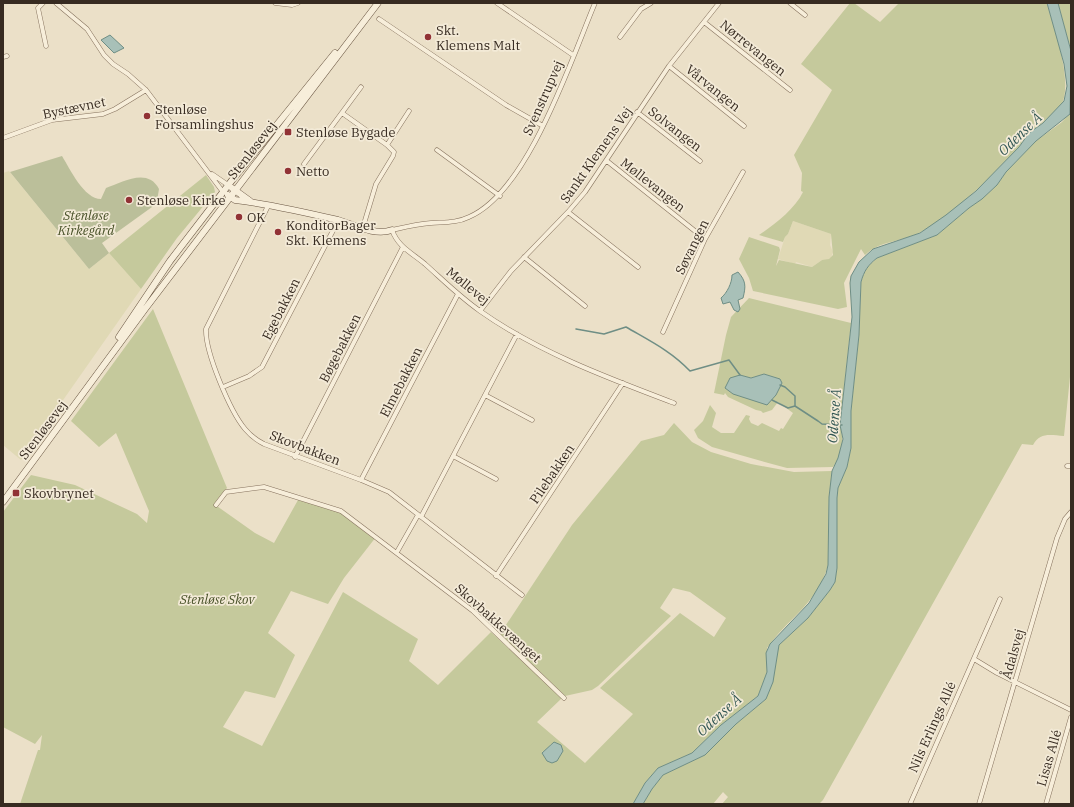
<svg xmlns="http://www.w3.org/2000/svg" width="1074" height="807" font-family="'IBM Plex Serif',serif">
<style>
.farmland{fill:#e0d9b5}
.green{fill:#c5c99c;fill-rule:evenodd}
.cemetery{fill:#bbbf9a}
.water{fill:#a8c0b8;stroke:#6f8e85}
.lines{fill:none;stroke-linecap:round;stroke-linejoin:round}
.stream{stroke:#6f8e85;stroke-width:1.5}
.street-casing{stroke:#86725e;stroke-width:5}
.secondary-casing{stroke:#685441;stroke-width:7}
.street{stroke:#f7eeda;stroke-width:4}
.secondary{stroke:#f7eeda;stroke-width:6}
.poi-dot{fill:#913235;stroke:#f3ead7;stroke-width:1.5}
.labels{text-anchor:middle;dominant-baseline:central;stroke-width:3.5;stroke-linejoin:round;paint-order:stroke}
.poi-label{font-size:13px;fill:#372b21;stroke:#f3ead7;text-anchor:start}
.street-label{font-size:13px;fill:#372b21;stroke:#f3ead7}
.park-label{font-size:13px;font-style:italic;fill:#495229;stroke:#f3ead7}
.water-label{font-size:14px;font-style:italic;fill:#315653;stroke:#f3ead7}
</style>
<rect width="100%" height="100%" fill="#ebe0c8"/>
<!-- farmland -->
<path class="farmland" d="M9 171 89 269 109 253 141 289 21 460 3 445V173Z
M793 221 831 234 830 245 833 252 831 258 827 260H822L812 267 796 262 795 264 778 259 785 237 788 234Z"/>
<!-- green -->
<path class="green" d="M850 3H854L880 22 899 3H1047C1054 30 1074 82 1061 106L1023 140 1019 147C989 178 959 211 921 232 903 242 880 240 865 255L861 249 844 283 847 307 838 309 753 291 749 278 739 259 749 237 779 247 780 250 776 266 779 260 812 267 822 260 829 259 833 255 831 234 793 221 788 234 785 237 783 242 759 235C775 224 795 209 803 192L801 191 802 173 794 155 832 90 801 64Z
M1058 3H1071V51Z
M1071 112V367L1064 436C1050 435 1040 432 1033 445L1022 444 823 800 819 804H722L728 797 723 792 713 804H643L652 789 663 775 705 755 736 724 766 699 779 645 808 618 830 590 835 582 837 568V498L838 488 847 467 851 448V411L859 335 861 282 865 269 877 258 937 235 969 208 982 199 997 185 1006 172 1036 141 1062 122Z
M206 175 214 187 215 192 177 238 141 289 109 253Z
M749 298 851 323 840 425C844 439 843 455 833 467L787 468 772 464 712 447 698 438 694 430 703 421 710 405 716 413 712 427 721 433H734L746 415 750 416 749 419 751 423 758 426 762 423 779 431 781 428 783 429 793 413 778 402 772 410 763 413 761 411 756 410 728 397 725 393 724 395 714 393 726 335 731 317ZM764 374 780 379 782 383 776 395 740 375 751 378Z
M153 309 227 488 214 504 255 533 274 543 298 500 340 512 376 537 344 578 328 604 291 591 268 633 295 655 275 698 245 691 223 727 262 746 343 592 418 639 409 661 438 685 491 632 562 698 537 722 585 763 633 714 600 688 680 613 714 637 726 618 690 592 673 588 660 608 671 616 598 686 592 690 565 696 500 634 572 525 641 441 664 435 674 423 692 442 711 452 751 464 794 472 832 471 829 497 828 565C818 602 791 616 770 644L767 648V672L758 696 721 725 692 753 658 768 645 783 633 804H20L38 750H40L42 735 35 744 3 727V512L31 475 75 485 137 514 147 523 149 511 116 433 99 447 71 421ZM551 744 563 751 557 760 542 752 548 749Z"/>
<!-- cemetery -->
<path class="cemetery" d="M62 156C70 169 84 199 101 199L106 188C122 182 148 167 159 189L157 201 152 207 102 243 109 253 89 269 10 172Z"/>
<!-- water -->
<path class="water" d="M1047 3H1058L1071 51 1070 114 1036 141 1006 172 997 185 982 199 969 208 937 235 877 258C868 265 864 271 861 282L859 335 851 411V448L847 467 838 488 837 498V568L835 582 830 590 808 618 779 645 773 682 766 699 736 724 705 755 663 775 652 789 643 804H633L645 783 658 768 692 753 721 725 758 696 767 672 766 653 770 644 809 603 826 574 828 565 829 497 832 471 838 458 843 439 840 425 852 317 850 283 851 276 859 262 873 249 920 233 946 215 976 191 1019 147 1029 133 1043 123 1064 101 1067 86 1064 64Z
M110 35 124 48 114 53 101 40Z
M738 272C746 281 746 286 743 298L738 300 740 309 738 312 734 310 730 302 723 304 721 298C727 293 732 283 732 275Z
M764 374 780 379 782 383 776 395 767 405 733 394 725 388 730 378 740 375 751 378Z
M554 742 561 745 563 751 557 761 552 763 547 761 542 753Z"/>
<g class="lines">
<!-- stream -->
<path class="stream" d="M576 329 604 334 626 327C650 341 671 351 690 371L729 360 740 375
M780 385 785 387 795 396V406L818 421 822 424 842 425
M772 400 788 408 795 406"/>
<!-- street casing -->
<g class="street-casing">
<path id="street" d="M43 3 38 8 46 46
M56 3 87 29 104 55 113 64 128 74 146 90 223 192
M275 3 292 5 298 3
M497 3 573 55
M595 3C571 60 528 192 469 217 457 223 444 222 431 223 417 224 405 227 392 230 398 247 412 253 425 264 443 280 460 297 480 311 538 352 608 378 674 403
M790 3 805 15
M379 19 506 105 543 126
M704 22 790 90
M620 37 641 9 651 3
M3 57 7 56
M669 66 744 126
M637 112 700 161
M342 113 387 145 394 152 393 156 376 184 363 227
M3 138 52 120 103 114 115 109 146 90
M387 145 409 111
M437 150 500 196
M607 161 705 239
M304 164 361 87
M212 174 228 185
M268 206 206 329C205 352 230 411 245 429 250 435 256 440 264 444L361 480 389 492 522 595
M568 212 638 267
M524 257 585 306
M480 311 511 271 568 212 585 192 669 66 719 3
M663 332 705 239 743 172
M223 387 249 376 262 367 338 221
M485 395 532 420
M453 456 496 479
M295 457 403 247
M1067 466H1071
M361 480 458 294
M216 505 226 492 264 487 341 511 473 611 564 698
M421 517 517 334
M397 552 418 515
M496 576 623 383
M974 659 997 673 1071 710
M910 804 1000 599
M979 804 1057 538 1065 519 1071 512
M1046 804 1071 717"/>
</g>
<!-- secondary casing -->
<g class="secondary-casing">
<path id="secondary" d="M232 188 250 201
M228 195 235 200C269 204 304 212 338 220 355 225 374 236 392 230
M119 337 170 261 233 179 335 53
M3 502 145 309 378 3"/>
</g>
<!-- street -->
<use href="#street" class="street"/>
<!-- secondary -->
<use href="#secondary" class="secondary"/>
</g>
<!-- markers -->
<g class="poi-dot">
<circle cx="428" cy="37" r="4"/>
<circle cx="147" cy="116" r="4"/>
<rect x="284" y="128" width="8" height="8" rx="2"/>
<circle cx="288" cy="171" r="4"/>
<circle cx="129" cy="200" r="4"/>
<circle cx="239" cy="217" r="4"/>
<circle cx="278" cy="232" r="4"/>
<rect x="12" y="489" width="8" height="8" rx="2"/>
</g>
<g class="labels">
<!-- poi labels -->
<g class="poi-label">
<text x="436" y="30">Skt.<tspan x="436" dy="15">Klemens Malt</tspan></text>
<text x="155" y="109">Stenløse<tspan x="155" dy="15">Forsamlingshus</tspan></text>
<text x="296" y="132">Stenløse Bygade</text>
<text x="296" y="171">Netto</text>
<text x="137" y="200">Stenløse Kirke</text>
<text x="247" y="217">OK</text>
<text x="286" y="225">KonditorBager<tspan x="286" dy="15">Skt. Klemens</tspan></text>
<text x="24" y="493">Skovbrynet</text>
</g>
<!-- street labels -->
<g class="street-label">
<text transform="translate(753 48) rotate(39)">Nørrevangen</text>
<text transform="translate(713 88) rotate(39)">Vårvangen</text>
<text transform="translate(543 98) rotate(-66)">Svenstrupvej</text>
<text transform="translate(74 108) rotate(-12)">Bystævnet</text>
<text transform="translate(675 129) rotate(38)">Solvangen</text>
<text transform="translate(252 150) rotate(-52)">Stenløsevej</text>
<text transform="translate(596 155) rotate(-55)">Sankt Klemens Vej</text>
<text transform="translate(653 185) rotate(38)">Møllevangen</text>
<text transform="translate(692 247) rotate(-64)">Søvangen</text>
<text transform="translate(468 286) rotate(39)">Møllevej</text>
<text transform="translate(281 309) rotate(-63)">Egebakken</text>
<text transform="translate(340 348) rotate(-63)">Bøgebakken</text>
<text transform="translate(401 382) rotate(-63)">Elmebakken</text>
<text transform="translate(43 430) rotate(-53)">Stenløsevej</text>
<text transform="translate(305 448) rotate(21)">Skovbakken</text>
<text transform="translate(552 474) rotate(-56)">Pilebakken</text>
<text transform="translate(498 623) rotate(42)">Skovbakkevænget</text>
<text transform="translate(1013 654) rotate(-74)">Ådalsvej</text>
<text transform="translate(932 727) rotate(-66)">Nils Erlings Allé</text>
<text transform="translate(1049 758) rotate(-74)">Lisas Allé</text>
</g>
<!-- park labels -->
<g class="park-label">
<text x="86" y="215">Stenløse<tspan x="86" dy="15">Kirkegård</tspan></text>
<text x="217" y="599">Stenløse Skov</text>
</g>
<!-- water labels -->
<g class="water-label">
<text transform="translate(1020 134) rotate(-44)">Odense Å</text>
<text transform="translate(834 416) rotate(-86)">Odense Å</text>
<text transform="translate(719 715) rotate(-42)">Odense Å</text>
</g>
</g>
<!-- border -->
<rect width="1074" height="807" fill="none" stroke="#372b21" stroke-width="8"/>
</svg>
